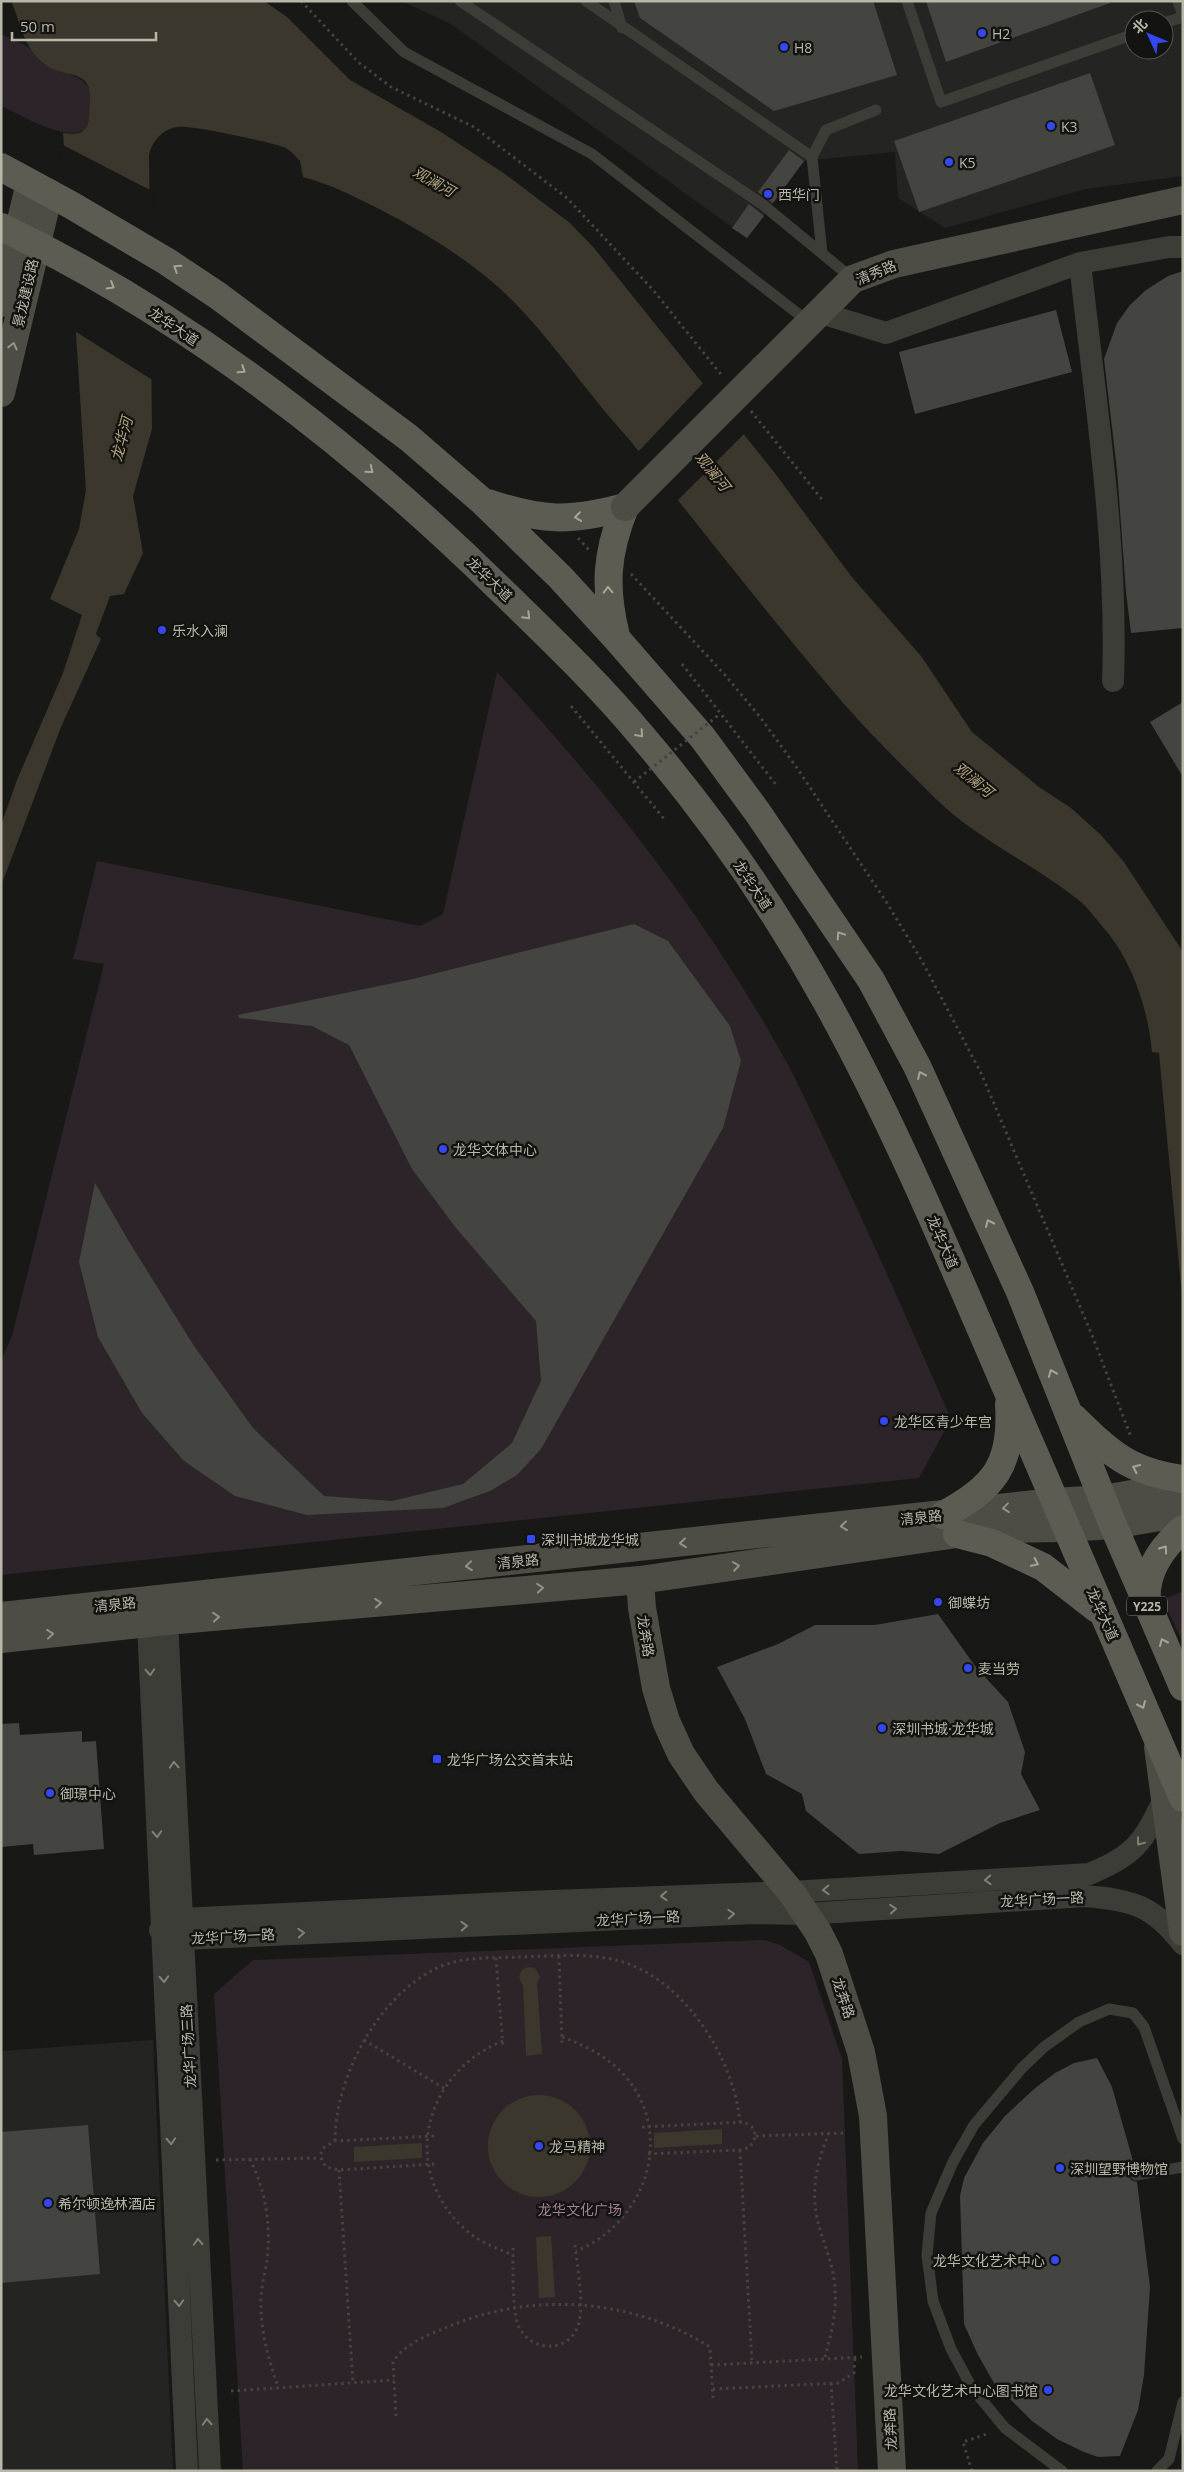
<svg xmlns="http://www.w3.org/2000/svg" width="1184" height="2472" font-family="'Open Sans','Noto Sans SC',sans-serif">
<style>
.built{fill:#242522;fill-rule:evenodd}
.green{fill:#2d242a}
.water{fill:#3c372c}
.pier{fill:#181816}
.building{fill:#444540}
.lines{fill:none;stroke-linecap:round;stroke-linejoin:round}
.path{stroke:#44443d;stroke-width:3;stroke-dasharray:2.5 4;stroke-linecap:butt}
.lane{stroke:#3d3d37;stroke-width:11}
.street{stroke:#3d3d37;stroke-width:22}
.secondary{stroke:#4d4d45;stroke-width:28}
.primary{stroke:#5c5c53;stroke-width:28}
.path-bridge{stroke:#44443d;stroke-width:3;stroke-dasharray:2.5 4;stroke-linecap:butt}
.secondary-bridge{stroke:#4d4d45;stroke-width:28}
.oneway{stroke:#a6a597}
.oneway2{stroke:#939285}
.oneway3{stroke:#818075}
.poi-dot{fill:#3448f2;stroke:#131311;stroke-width:2}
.labels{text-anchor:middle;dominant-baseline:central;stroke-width:5;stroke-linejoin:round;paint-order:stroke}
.shield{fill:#131311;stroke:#86867b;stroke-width:1}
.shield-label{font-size:12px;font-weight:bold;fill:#b8b7a8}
.poi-label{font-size:14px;fill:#b8b7a8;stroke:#131311;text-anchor:start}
.street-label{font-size:14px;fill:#b8b7a8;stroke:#131311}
.park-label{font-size:14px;fill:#a37f98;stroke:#131311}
.water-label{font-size:15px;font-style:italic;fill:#b3a47f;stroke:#131311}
</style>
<rect width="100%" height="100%" fill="#181816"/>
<!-- built -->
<path class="built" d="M401 1H1183V176L1086 189 945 228 898 198 895 152 804 161 747 238 451 24ZM1134 20H1164V50H1134Z
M153 2040 173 2471H1V2051Z"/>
<!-- green -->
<path class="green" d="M1 34C10 39 20 42 29 48 33 50 35 56 40 59 74 82 104 71 86 129 66 143 22 115 1 106Z
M497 672C605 789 704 914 782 1054 798 1082 811 1112 825 1141 870 1233 910 1326 951 1419L919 1478 1 1575V1361L12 1336 104 964 73 959 97 861 420 926 443 914Z
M1183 1591V1643L1163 1600Z
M764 1940 780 1945 809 1962 842 2059 858 2471H243L214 1994 253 1960Z"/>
<!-- water -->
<path class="water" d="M11 1H264L287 17 350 80 441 132 505 174 570 223 594 248 774 472 851 576 921 656 972 732 1039 787 1071 808 1101 835 1124 862 1183 952V1307L1159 1053 1152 1052C1148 1011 1134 966 1108 933 1099 923 1091 911 1081 902 1035 864 979 841 936 799 905 768 873 737 844 704 770 618 700 527 628 438 583 389 546 330 497 286 463 256 423 232 383 211 355 197 333 185 303 177L300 161C295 156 290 149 283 147 270 142 188 124 177 127 163 129 152 141 149 155L152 429 133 496 143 553 124 594 110 596 96 634 101 639 61 727 1 886V825L17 780 63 673 82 615 50 599 79 529 86 490 63 133C72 134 82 136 87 126 90 119 89 111 90 103 93 67 65 79 46 65 40 61 34 54 30 48 21 34 18 16 11 1Z
M528 1967 535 1968 540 1977 537 1983 542 2054 526 2056 523 1985C517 1978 519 1970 528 1967Z
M488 2146a51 51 0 1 1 102 0a51 51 0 1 1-102 0Z
M722 2129V2144L654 2148V2133Z
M422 2143V2158L354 2162V2147Z
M551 2236 555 2297 539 2298 536 2237Z"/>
<!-- pier -->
<path class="pier" d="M61 144 152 191 154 381 73 330Z
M705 381 746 432 676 502 637 453Z"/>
<!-- building -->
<path class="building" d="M634 1H873L897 75 774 111 640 18Z
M926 1H1110V3L946 62Z
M1090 73 1115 145 919 212 894 141Z
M789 150 804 161 773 203 758 192Z
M749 204 764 216 747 238 732 228Z
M1183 271V628L1131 633 1126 592 1117 470 1104 359 1117 323 1130 305 1146 290 1168 276Z
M1056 310 1072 372 915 414 899 352Z
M1183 702V777L1150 722Z
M634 924 668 941 730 1026 741 1061 723 1128 541 1449 517 1475 490 1491 443 1508 307 1515 235 1496 184 1461 142 1413 98 1337 79 1262 95 1183 128 1240 194 1346 253 1428 324 1496 392 1501 463 1484 512 1443 541 1381 536 1321 456 1228 412 1169 349 1045 312 1026 239 1018 238 1015 413 979Z
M938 1614 975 1666 1008 1702 1025 1752 1021 1774 1040 1810 1000 1823 939 1854 901 1851 859 1854 806 1811 802 1794 766 1774 745 1719 717 1667 778 1644 815 1625H875Z
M19 1723 20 1735 82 1731V1742L96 1741 104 1849 34 1855 33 1844 1 1847V1724Z
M1097 2058 1112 2087 1135 2168 1131 2170 1129 2176 1131 2180 1137 2182 1150 2287 1144 2375 1138 2410 1120 2456 1098 2457 1084 2452 1057 2439 1032 2421 994 2383 978 2355 964 2324 960 2196 964 2178 983 2143 1005 2116 1034 2089 1055 2073 1074 2063Z
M88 2125 100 2274 1 2283V2132Z"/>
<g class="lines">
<!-- path -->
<path class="path" d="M301 1 358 62 391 87 474 127 567 198 654 291 723 377
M751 411 824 502
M578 538 589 550
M631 574 725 675 760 717 797 768 887 903 922 961 981 1073 1092 1335 1131 1437
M682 664 777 786
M571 706 665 820
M559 1956 562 2044
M496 1958 503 2047
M562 2037C587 2046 608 2057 626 2077 676 2137 644 2224 576 2251
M364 2040 447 2090
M503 2041C423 2073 399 2171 466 2230 479 2242 496 2248 513 2255
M642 2127 744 2122 752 2127 756 2136 750 2147 740 2150 644 2154
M434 2136 335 2141 323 2148 320 2156 326 2167 339 2170 435 2164
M756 2136 847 2133
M335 2141C335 2078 377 1998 435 1969 460 1956 494 1958 521 1957 554 1956 590 1952 623 1962 686 1982 734 2059 740 2122
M740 2150 752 2362
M250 2159C266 2192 271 2224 267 2260 265 2275 260 2290 261 2305 261 2334 269 2360 278 2387
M216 2160 320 2158
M339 2170 353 2383
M513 2248C513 2266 512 2310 518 2325 532 2356 576 2353 580 2317 583 2294 577 2267 575 2244
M825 2357C831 2335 837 2312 835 2289 834 2267 825 2247 819 2226 810 2193 816 2164 829 2133
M711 2365 862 2357
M831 2383 837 2471
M713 2389 838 2383 854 2373 855 2357
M231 2391 394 2380
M396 2416 393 2362C402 2346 427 2335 443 2329 528 2291 631 2297 710 2347L713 2398
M972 2471 963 2442 990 2433"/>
<!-- lane -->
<path class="lane" d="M352 1 404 52 592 154 810 323
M460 1 762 204 853 279
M586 1 812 157 826 130 876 110
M614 1 622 28
M907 1 941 102 1134 34
M1178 1 1183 16
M1164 23 1183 17
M812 157 822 253
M1136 2175 1183 2167
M1062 2471 1005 2428 972 2388 951 2349 933 2301 927 2255 931 2213 953 2162 974 2125 1022 2068 1044 2047 1079 2022 1109 2009 1133 2013 1144 2027 1183 2139
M1157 2471 1169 2459 1183 2402"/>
<!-- street -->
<path class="street" d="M821 313 886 333 1080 263
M1113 681C1118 542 1095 401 1080 263L1169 247H1183
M167 1621 210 2471
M148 1623 187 2471
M160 1930 181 1919 526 1902 791 1892 1089 1874C1134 1856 1143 1843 1164 1799
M160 1930 183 1939 754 1913 806 1914 1085 1896C1132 1900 1153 1905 1183 1944"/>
<!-- secondary -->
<path class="secondary" d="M1 303 30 183
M763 369 853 279 894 264 1183 200
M1 393 49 193
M640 1580 642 1608 656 1688 666 1721 681 1754 706 1791 791 1892 818 1932 829 1954 861 2052 873 2116 892 2471
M1 1616 1054 1502 1103 1499 1183 1485
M1 1639 167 1621 640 1580 957 1534 1007 1529 1065 1528 1113 1525 1183 1513
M1158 1747 1183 1932"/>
<!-- primary -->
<path class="primary" d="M1 167 71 205 166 261 217 295 409 438 482 501 560 577 616 638 703 738 758 813 871 980 917 1066 1020 1292 1113 1525 1183 1687
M1 227C187 316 353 445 500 589 548 636 598 683 641 735 711 817 774 907 826 1001 892 1120 944 1244 998 1369 1059 1512 1120 1655 1183 1798
M488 503C542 521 569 522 625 507
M616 636C604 587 606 554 625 507
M1074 1418C1111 1454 1130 1472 1183 1479
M943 1515C994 1488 1013 1465 1009 1404
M957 1534 992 1543 1043 1567 1097 1609
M1147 1604C1144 1573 1161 1548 1183 1529"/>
<!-- path-bridge -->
<path class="path-bridge" d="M634 782 720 714"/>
<!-- secondary-bridge -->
<path class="secondary-bridge" d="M625 507 763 369"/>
</g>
<!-- one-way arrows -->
<defs><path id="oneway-chevron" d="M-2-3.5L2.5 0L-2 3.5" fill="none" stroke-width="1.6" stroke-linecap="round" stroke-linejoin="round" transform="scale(1.25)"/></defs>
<g class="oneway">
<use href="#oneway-chevron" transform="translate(177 268) rotate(-147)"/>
<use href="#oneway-chevron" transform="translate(111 286) rotate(31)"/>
<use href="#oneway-chevron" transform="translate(242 370) rotate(33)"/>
<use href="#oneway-chevron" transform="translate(370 470) rotate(39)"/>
<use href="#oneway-chevron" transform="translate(578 517) rotate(172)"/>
<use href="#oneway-chevron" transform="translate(608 590) rotate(-92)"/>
<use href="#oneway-chevron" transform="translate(527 616) rotate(45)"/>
<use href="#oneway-chevron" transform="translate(640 734) rotate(49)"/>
<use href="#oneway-chevron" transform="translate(840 935) rotate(-124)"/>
<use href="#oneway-chevron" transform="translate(921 1075) rotate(-115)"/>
<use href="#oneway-chevron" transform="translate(989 1223) rotate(-114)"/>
<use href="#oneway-chevron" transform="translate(1052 1373) rotate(-112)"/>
<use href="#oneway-chevron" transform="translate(1136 1468) rotate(-155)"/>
<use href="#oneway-chevron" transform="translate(1164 1549) rotate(-54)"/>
<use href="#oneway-chevron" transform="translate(1035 1563) rotate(26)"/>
<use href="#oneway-chevron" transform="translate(1163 1642) rotate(-114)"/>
<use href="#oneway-chevron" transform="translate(1142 1705) rotate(66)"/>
</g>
<g class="oneway2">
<use href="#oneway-chevron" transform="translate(13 346) rotate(-76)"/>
<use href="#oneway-chevron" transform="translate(1006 1508) rotate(173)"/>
<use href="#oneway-chevron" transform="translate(844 1526) rotate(174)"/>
<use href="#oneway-chevron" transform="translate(683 1543) rotate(174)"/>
<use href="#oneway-chevron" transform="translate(469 1566) rotate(174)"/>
<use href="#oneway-chevron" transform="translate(736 1566) rotate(-8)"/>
<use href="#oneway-chevron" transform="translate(540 1588) rotate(-5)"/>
<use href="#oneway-chevron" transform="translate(378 1603) rotate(-5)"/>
<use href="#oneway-chevron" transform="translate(216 1617) rotate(-5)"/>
<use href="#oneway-chevron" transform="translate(50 1634) rotate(-6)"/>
</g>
<g class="oneway3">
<use href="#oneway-chevron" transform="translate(150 1672) rotate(87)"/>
<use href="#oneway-chevron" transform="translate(174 1765) rotate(-93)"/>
<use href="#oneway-chevron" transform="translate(157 1834) rotate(87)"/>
<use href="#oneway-chevron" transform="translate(1140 1842) rotate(127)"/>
<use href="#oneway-chevron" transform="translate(988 1880) rotate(177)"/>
<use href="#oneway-chevron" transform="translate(826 1890) rotate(177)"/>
<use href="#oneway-chevron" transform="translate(664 1896) rotate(178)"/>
<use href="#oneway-chevron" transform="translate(893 1909) rotate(-4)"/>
<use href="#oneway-chevron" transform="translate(731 1914) rotate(-3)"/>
<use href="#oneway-chevron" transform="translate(464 1926) rotate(-3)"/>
<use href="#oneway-chevron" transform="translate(301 1933) rotate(-3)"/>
<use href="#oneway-chevron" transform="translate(164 1979) rotate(87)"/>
<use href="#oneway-chevron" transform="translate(171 2141) rotate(87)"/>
<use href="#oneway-chevron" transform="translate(198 2242) rotate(-93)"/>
<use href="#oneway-chevron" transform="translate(179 2303) rotate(87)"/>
<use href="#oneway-chevron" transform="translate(207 2422) rotate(-93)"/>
</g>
<!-- markers -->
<g class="poi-dot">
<circle cx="982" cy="33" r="5"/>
<circle cx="784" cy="47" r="5"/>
<circle cx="1051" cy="126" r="5"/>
<circle cx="949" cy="162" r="5"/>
<circle cx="768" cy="194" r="5"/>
<circle cx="162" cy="630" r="5"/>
<circle cx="443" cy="1149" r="5"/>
<circle cx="884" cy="1421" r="5"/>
<rect x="526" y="1534" width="10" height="10" rx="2.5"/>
<circle cx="938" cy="1602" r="5"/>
<circle cx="968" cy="1668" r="5"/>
<circle cx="882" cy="1728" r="5"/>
<rect x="432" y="1754" width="10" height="10" rx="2.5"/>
<circle cx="50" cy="1793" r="5"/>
<circle cx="539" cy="2146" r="5"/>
<circle cx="1060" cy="2168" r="5"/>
<circle cx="48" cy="2203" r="5"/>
<circle cx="1055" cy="2260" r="5"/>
<circle cx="1048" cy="2390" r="5"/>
</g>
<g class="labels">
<!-- shield labels -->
<rect class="shield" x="1127" y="1596.5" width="40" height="19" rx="4"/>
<g class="shield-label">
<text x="1147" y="1606">Y225</text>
</g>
<!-- poi labels -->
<g class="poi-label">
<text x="992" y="33">H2</text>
<text x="794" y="47">H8</text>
<text x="1061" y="126">K3</text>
<text x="959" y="162">K5</text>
<text x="778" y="194">西华门</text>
<text x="172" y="630">乐水入澜</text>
<text x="453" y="1149">龙华文体中心</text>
<text x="894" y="1421">龙华区青少年宫</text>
<text x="541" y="1539">深圳书城龙华城</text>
<text x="948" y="1602">御蝶坊</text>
<text x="978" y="1668">麦当劳</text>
<text x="892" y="1728">深圳书城·龙华城</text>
<text x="447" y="1759">龙华广场公交首末站</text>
<text x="60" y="1793">御璟中心</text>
<text x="549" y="2146">龙马精神</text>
<text x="1070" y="2168">深圳望野博物馆</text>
<text x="58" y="2203">希尔顿逸林酒店</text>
<text x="1045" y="2260" text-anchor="end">龙华文化艺术中心</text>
<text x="1038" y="2390" text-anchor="end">龙华文化艺术中心图书馆</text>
</g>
<!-- street labels -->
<g class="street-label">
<text transform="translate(876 272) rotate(-22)">清秀路</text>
<text transform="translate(25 293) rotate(-77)">景龙建设路</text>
<text transform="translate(174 326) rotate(34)">龙华大道</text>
<text transform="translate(490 579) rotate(44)">龙华大道</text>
<text transform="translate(753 885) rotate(56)">龙华大道</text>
<text transform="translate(943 1242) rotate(67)">龙华大道</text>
<text transform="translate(921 1517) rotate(-6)">清泉路</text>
<text transform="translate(518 1561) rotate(-6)">清泉路</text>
<text transform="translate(115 1604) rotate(-6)">清泉路</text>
<text transform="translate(1103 1614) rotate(66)">龙华大道</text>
<text transform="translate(646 1636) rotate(81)">龙奔路</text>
<text transform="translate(1042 1899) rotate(-3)">龙华广场一路</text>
<text transform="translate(638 1918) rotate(-3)">龙华广场一路</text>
<text transform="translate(233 1936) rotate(-3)">龙华广场一路</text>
<text transform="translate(844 1998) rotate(72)">龙奔路</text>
<text transform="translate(188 2046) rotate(-93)">龙华广场三路</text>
<text transform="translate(890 2429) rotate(-93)">龙奔路</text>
</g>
<!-- park labels -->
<g class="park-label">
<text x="580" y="2209">龙华文化广场</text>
</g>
<!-- water labels -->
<g class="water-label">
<text transform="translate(434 181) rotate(29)">观澜河</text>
<text transform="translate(121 439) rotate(-75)">龙华河</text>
<text transform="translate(713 471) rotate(51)">观澜河</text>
<text transform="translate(974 779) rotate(39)">观澜河</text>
</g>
</g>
<!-- border -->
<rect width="1184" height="2472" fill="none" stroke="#b8b7a8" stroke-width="5"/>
<!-- north arrow -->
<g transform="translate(1149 35) rotate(314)"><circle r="24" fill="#131311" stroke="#55554d"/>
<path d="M0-4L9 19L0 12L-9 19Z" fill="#3448f2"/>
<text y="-8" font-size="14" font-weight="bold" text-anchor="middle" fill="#b8b7a8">北</text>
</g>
<!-- scale -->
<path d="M12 32v8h144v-8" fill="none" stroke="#b8b7a8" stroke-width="2.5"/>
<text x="20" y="32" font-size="15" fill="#b8b7a8" stroke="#131311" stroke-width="4" paint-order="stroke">50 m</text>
</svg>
